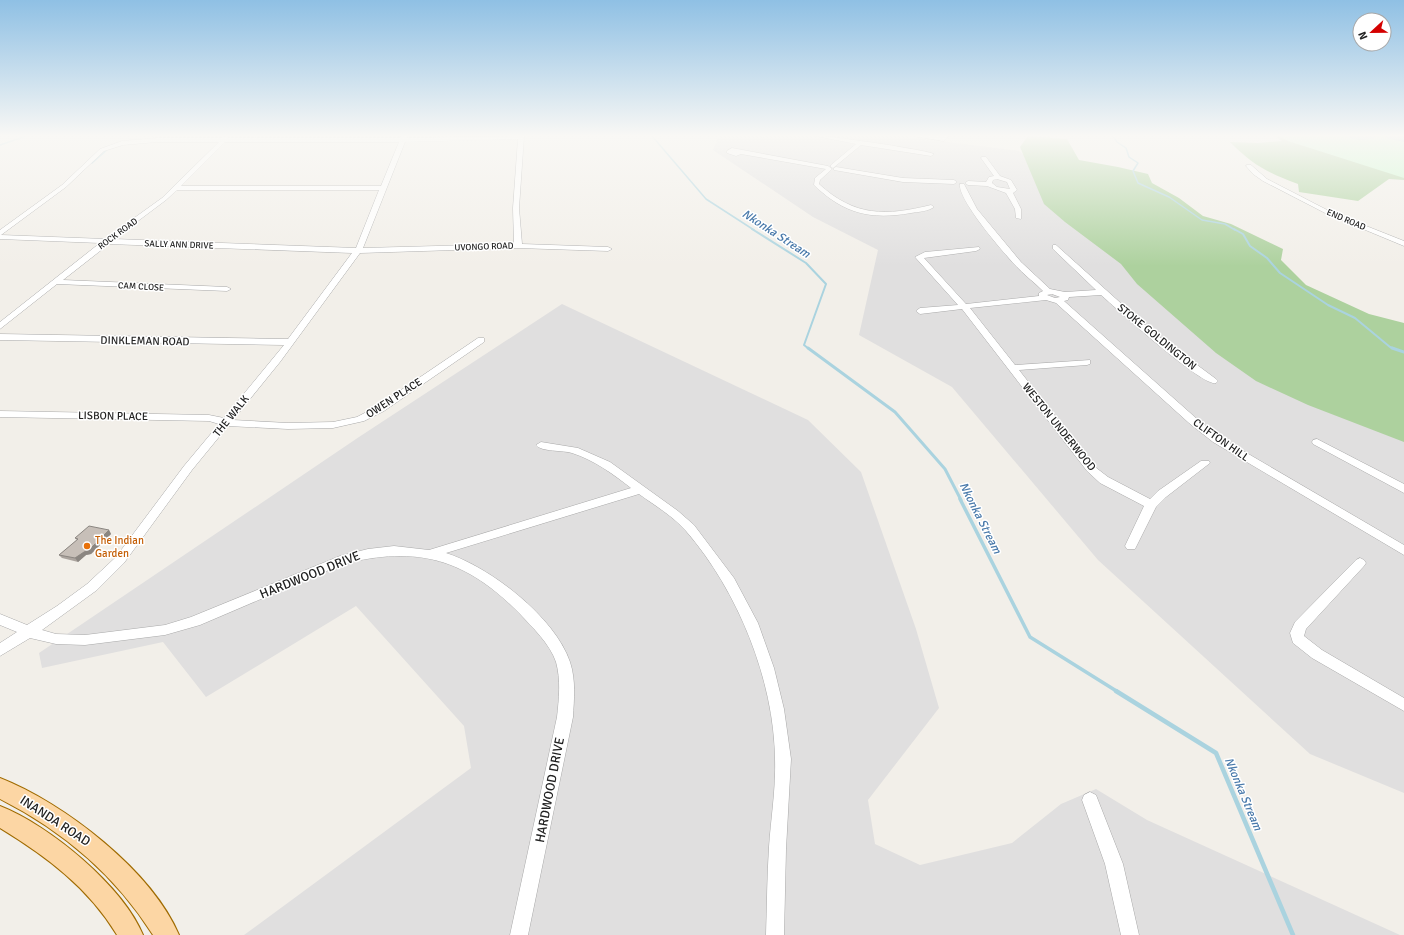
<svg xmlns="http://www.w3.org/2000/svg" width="1404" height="935" font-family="Signika,sans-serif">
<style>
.residential{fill:#e0dfdf}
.forest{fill:#add19e}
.park{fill:#c8facc}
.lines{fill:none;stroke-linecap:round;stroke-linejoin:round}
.stream-far4{stroke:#aad3df;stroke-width:1.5}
.stream-far3{stroke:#aad3df;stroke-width:2}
.stream-far2{stroke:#aad3df;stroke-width:3}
.stream-far1{stroke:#aad3df;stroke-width:3.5}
.stream{stroke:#aad3df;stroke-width:4.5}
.river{fill:#aad3df;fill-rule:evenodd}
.minor-casing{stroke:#a9a9a9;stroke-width:1}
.major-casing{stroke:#a06b00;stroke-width:2}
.minor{fill:#fff;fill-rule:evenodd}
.major{fill:#fcd6a4;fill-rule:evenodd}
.wall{fill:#aba49e}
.shaded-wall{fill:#8b8681}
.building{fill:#c7bfb8;stroke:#8b8681}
.food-dot{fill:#e8710a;stroke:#fff;stroke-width:1.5}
.labels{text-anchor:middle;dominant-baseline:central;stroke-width:3;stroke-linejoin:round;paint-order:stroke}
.far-street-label{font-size:9px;fill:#222;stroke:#fff}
.street-label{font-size:11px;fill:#222;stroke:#fff}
.food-label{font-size:11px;fill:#c56008;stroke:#fff;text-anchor:start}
.water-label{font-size:12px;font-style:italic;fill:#4a7aab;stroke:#fff}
.near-street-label{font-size:13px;fill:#222;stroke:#fff}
</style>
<rect width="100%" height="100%" fill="#f2efe9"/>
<!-- residential -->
<path class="residential" d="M719 136H900L1019 151 1290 373 1404 411V793L1310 754 1098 560 952 387 859 335 878 250 813 217 713 150Z
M562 304 808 420 861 472 916 629 939 708 868 800 875 844 920 865 1012 843 1061 804 1096 789 1147 820 1400 935H244L471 768 464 726 356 606 206 697 163 642 42 668 39 653 359 437Z"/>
<!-- forest -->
<path class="forest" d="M1028 136 1067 139 1079 160 1118 167 1148 174 1152 183 1179 198 1203 216 1231 224 1283 249 1281 260 1306 285 1369 314 1404 323V442L1308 405 1256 381 1216 353 1137 284 1121 264 1065 222 1044 204 1020 147Z
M1275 136H1404V180L1389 179 1358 201 1299 192 1298 184C1267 172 1254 166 1230 142L1258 143 1282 141Z"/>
<!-- park -->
<path class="park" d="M1278 136H1404V178L1288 141Z"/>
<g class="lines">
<!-- stream-far4 -->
<path class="stream-far4" d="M652 136 706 199 754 230
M1113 136 1117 142 1126 148 1129 157 1138 163 1133 171 1138 183 1169 197 1202 220 1225 224 1235 230
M0 145 26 136
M92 163 109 148"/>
<!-- stream-far3 -->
<path class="stream-far3" d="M752 229 806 263 826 284 804 345 809 349
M1234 229 1243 234 1250 246 1267 258 1280 273 1328 305 1355 318 1390 347 1395 349"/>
<!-- stream-far2 -->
<path class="stream-far2" d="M808 348 895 412 945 469 961 500
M1392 348 1404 352"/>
<!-- stream-far1 -->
<path class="stream-far1" d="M960 499 1030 637 1118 692"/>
<!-- stream -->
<path class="stream" d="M1116 691 1216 753 1293 935"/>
<!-- river -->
<path class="river" d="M1347 136H1377C1372 141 1352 141 1347 136Z
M1386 136H1404V142L1387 138Z"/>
<!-- minor casing -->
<g class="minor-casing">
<path id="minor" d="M226 136 229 138H400L401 136H407V138L524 136 519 208 522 244 608 247 612 249 608 251 518 248 360 253 280 362 233 420 288 423 333 422 357 417 376 407 478 338H484V342L384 411 364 421 333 428 288 429 228 426 192 470 124 563 97 590 42 630 56 634 85 635 165 625 191 617 340 556 368 549 394 546 429 550 631 488C613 474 594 460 572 453 563 450 541 452 536 445L541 442 578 448 610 462 678 511 694 525 734 578 758 623 774 668 784 709 791 759 786 849 784 935H766C767 906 767 876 769 847 771 818 776 788 775 759 774 680 738 591 686 531 673 516 654 505 639 494L446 553C490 567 555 617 570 662 576 680 574 699 573 717L528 935H510L557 717C559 699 561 680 556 662 550 644 533 628 520 614 466 559 418 545 343 564L200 625 165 635 85 645 56 644 30 638 0 656V643L17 632 0 625V614L27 625 57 606 87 584 116 557 184 466 219 424 209 421 0 417V411L209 415 224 418 284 345 0 340V334L288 339 352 253 109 244 63 280 227 287 231 289 227 291 57 284 0 329V322L100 243 0 239V230L62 185 100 149 122 141 157 138H222ZM518 139 513 208 514 244 363 248 405 142ZM157 142H219L162 198 105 239 1 235 66 187 104 151 123 145ZM225 142H399L381 186H181ZM177 190H379L356 248 114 239 166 200Z
M816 136C826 135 927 150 934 154L931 156 861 145 833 168 831 167V165L856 144Z
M913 136H949L944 141Z
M732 148 828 166 832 169 820 180 819 184C855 217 886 216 931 205L934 207C929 211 918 212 911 213 871 220 844 214 814 185L815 178 826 169 741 154 736 156 727 153V151Z
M982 157H986L1000 176 1011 180 1017 190 1013 193 1021 209V219L1016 218 1015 209 1006 193 987 186 968 185 965 183 968 181 986 182 989 177 994 176 981 158ZM997 179 1007 182 1010 189 997 187 992 183 993 180Z
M1247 165H1251L1267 179 1331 212 1404 241V246L1327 214 1263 181 1253 174 1246 166Z
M836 167 903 178 954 180 957 182 954 184 903 182 834 170V168Z
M960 184H964L977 209 1021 262 1050 289 1065 292 1096 290 1053 249V245H1056L1154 333 1216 379 1218 381 1216 383C1202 387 1116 308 1101 295L1069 297 1068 300 1064 301 1197 419 1221 438 1404 545V555L1213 442 1189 423 1056 303 1046 300 970 308 1015 365 1090 360V364L1087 365 1019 370 1095 467 1108 477 1150 499 1158 491 1201 461H1209L1210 463 1166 497 1156 507 1135 549H1127L1125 546 1144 506 1100 483 1087 471 962 309 920 314 916 311 920 308 958 305 915 257 925 252 979 247 980 249 976 251 924 258 966 304 1039 296V293L1043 291C1034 282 1023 274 1015 265 1003 252 957 199 960 184ZM1052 294 1060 297 1055 298 1047 295Z
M1317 439 1404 484V493L1313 444 1312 442 1313 440Z
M1360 558 1364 560 1366 563 1364 566 1306 629 1304 636 1322 650 1404 698V711L1312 658 1293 643 1290 633 1295 622 1356 560Z
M1090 792 1096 795 1123 864 1139 935H1121L1105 864 1082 800 1084 795Z"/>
</g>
<!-- major casing -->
<g class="major-casing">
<path id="major" d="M0 778C64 803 152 871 179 935H153C115 875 63 831 0 799Z
M0 806C49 825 123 886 143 935H117C89 888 46 856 0 828Z"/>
</g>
<!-- minor -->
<use href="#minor" class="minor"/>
<!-- major -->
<use href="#major" class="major"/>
</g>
<!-- wall -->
<path class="wall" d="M109 530 111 534 91 554 86 555 78 562 62 558 59 555 77 540 75 538Z"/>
<!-- shaded-wall -->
<path class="shaded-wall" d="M109 530 111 534 91 554 86 555 78 562 75 558Z"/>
<!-- building -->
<path class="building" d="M89 526 109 530 89 550 84 552 75 558 59 555 78 539 75 538Z"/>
<!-- sky -->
<linearGradient id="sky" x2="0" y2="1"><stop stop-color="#8fc0e4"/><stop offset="0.51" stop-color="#f9f8f5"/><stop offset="1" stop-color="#f9f8f5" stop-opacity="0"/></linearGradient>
<rect width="1404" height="266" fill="url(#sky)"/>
<!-- markers -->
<circle class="food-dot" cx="87" cy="546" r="4"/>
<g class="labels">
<!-- far-street labels -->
<g class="far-street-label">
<text transform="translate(1346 220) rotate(23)">END ROAD</text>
<text transform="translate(118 234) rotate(-36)">ROCK ROAD</text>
<text transform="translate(179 245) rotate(2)">SALLY ANN DRIVE</text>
<text transform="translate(484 247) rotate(-2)">UVONGO ROAD</text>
<text transform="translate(141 287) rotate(3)">CAM CLOSE</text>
</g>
<!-- street labels -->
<g class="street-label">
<text transform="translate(1157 337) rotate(39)">STOKE GOLDINGTON</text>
<text transform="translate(145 341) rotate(1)">DINKLEMAN ROAD</text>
<text transform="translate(394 398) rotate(-33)">OWEN PLACE</text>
<text transform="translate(113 416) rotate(1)">LISBON PLACE</text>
<text transform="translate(231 416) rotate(-51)">THE WALK</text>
<text transform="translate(1059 427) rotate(51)">WESTON UNDERWOOD</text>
<text transform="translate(1221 440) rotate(35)">CLIFTON HILL</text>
</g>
<!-- food labels -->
<g class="food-label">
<text x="95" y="540">The Indian<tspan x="95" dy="13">Garden</tspan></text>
</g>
<!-- water labels -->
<g class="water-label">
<text transform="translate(776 234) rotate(33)">Nkonka Stream</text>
<text transform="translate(980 518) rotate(63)">Nkonka Stream</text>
<text transform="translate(1243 794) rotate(67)">Nkonka Stream</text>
</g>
<!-- near-street labels -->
<g class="near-street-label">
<text transform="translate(310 575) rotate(-22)">HARDWOOD DRIVE</text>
<text transform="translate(550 790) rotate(-79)">HARDWOOD DRIVE</text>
<text transform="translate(55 821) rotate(33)">INANDA ROAD</text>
</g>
</g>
<!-- north arrow -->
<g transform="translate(1372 32) rotate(248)"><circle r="19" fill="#ffffff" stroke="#a7a7a7"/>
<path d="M0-3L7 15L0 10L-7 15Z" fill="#d40000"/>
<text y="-6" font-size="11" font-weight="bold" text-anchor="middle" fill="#222222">N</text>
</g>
</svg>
